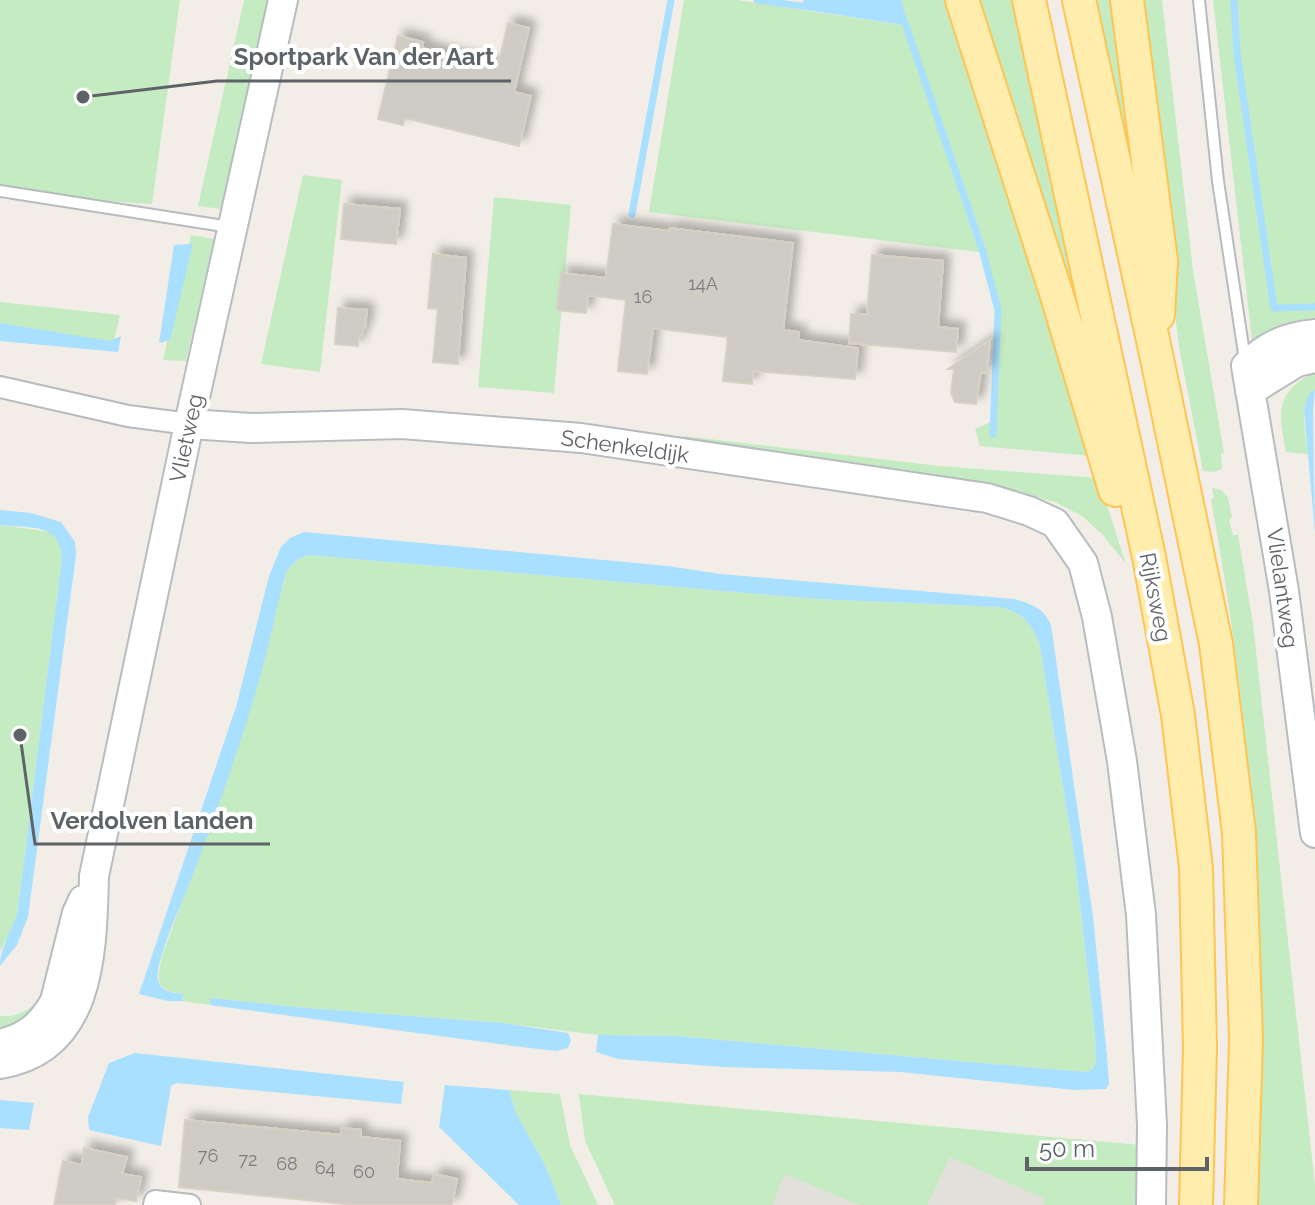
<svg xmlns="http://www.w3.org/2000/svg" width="1315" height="1205" font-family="Raleway,sans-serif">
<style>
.industrial{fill:#e2e0db}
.green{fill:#c4ebc1}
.water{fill:#a9dfff}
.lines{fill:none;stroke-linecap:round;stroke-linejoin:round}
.stream{stroke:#a9dfff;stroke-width:7}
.building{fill:#cfcbc5;stroke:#d7d0c4;stroke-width:2;filter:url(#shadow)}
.lane-casing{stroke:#b7babe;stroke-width:14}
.street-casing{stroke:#b7babe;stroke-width:24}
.secondary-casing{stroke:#b8bcc1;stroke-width:32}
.primary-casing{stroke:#ffc452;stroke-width:36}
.lane{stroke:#fff;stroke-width:10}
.street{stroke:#fff;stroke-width:20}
.secondary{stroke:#fff;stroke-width:28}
.primary{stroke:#ffedae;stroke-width:32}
.labels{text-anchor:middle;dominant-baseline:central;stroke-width:8;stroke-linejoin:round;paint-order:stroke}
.number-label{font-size:18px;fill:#7a7d7f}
.street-label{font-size:22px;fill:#5e6368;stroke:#fff}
.leader{fill:none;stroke:#5e6368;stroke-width:3}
.callout-dot{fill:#5e6368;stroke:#fff;stroke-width:3}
.callout-label{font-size:24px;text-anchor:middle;font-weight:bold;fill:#5e6368;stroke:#fff;stroke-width:8;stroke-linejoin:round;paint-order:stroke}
</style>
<defs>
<filter id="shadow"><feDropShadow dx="7" dy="-7" stdDeviation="4" flood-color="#0004"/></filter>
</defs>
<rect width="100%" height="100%" fill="#f2eee7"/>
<!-- industrial -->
<path class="industrial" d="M785 1122 1125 1166 1124 1205H750Z"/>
<!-- green -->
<path class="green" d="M0 0H180L152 204 0 194Z
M244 0H269L221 209 198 206Z
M684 0H737L908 26 901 0H949L1092 456 980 446 975 429 991 422 998 314 979 252 649 212Z
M979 0H1016L1085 332 988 29Z
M1093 0H1116L1155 274Z
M1132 0H1162L1193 270 1224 453 1221 454 1222 469 1214 472 1203 471 1180 352Z
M1213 0H1315V321L1307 320 1252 340Z
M303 175 342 180 320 372 261 364Z
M494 197 571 205 554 393 478 387Z
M191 235 214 239 186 361 163 360Z
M0 302 120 315 113 345 0 323Z
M1315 372V390C1297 403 1306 435 1308 454L1286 452C1278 412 1275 392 1315 372Z
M683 436 940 466 1098 478 1126 564 1103 535 1082 516 1055 502 989 486 683 439Z
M1212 488 1222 490 1228 498 1232 517 1229 520 1233 535H1238L1253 624 1315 1185V1205H1256C1258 1147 1262 1088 1262 1029 1260 856 1243 670 1211 500L1214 498Z
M0 525 51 532 61 545 62 558 18 909 15 924 0 951Z
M308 555 817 599 1000 607C1025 615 1028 619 1039 642L1074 853 1095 1034 1096 1063 1093 1069 1087 1072 1049 1069 676 1036 598 1035 503 1023 307 1008 212 998 210 1005 182 1001 183 994C154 990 157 981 162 956L231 767 287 570 297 560Z
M49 986 26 1022 0 1033V1016C25 1018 35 1004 49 986Z
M509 1090 560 1094 570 1145 598 1205H561L545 1165 516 1113Z
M579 1094 1141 1145 1142 1205H1043L1045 1199 950 1157 927 1205H859L785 1174 772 1205H615L585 1141Z"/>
<!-- water -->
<path class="water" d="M804 0H901L909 26 800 9Z
M193 244 170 340 159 343 174 245Z
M0 323 110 341 121 336 118 352 0 341Z
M1315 390 1313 410 1315 533 1304 411 1308 395Z
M0 510 31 513 61 522 75 542 76 555 28 917 17 945 0 966C0 945 14 930 18 909L62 558C60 521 28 529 0 525Z
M304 532 668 566 720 574 1014 599C1031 604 1044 608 1051 625L1093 917 1107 1056 1109 1084 1106 1089 1075 1090 900 1072 723 1067 618 1059 596 1052 598 1035 676 1036 1049 1069 1087 1072 1093 1069 1096 1063 1095 1034 1074 853 1039 642C1028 619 1025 615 1000 607L817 599 308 555 297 560 287 570C277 602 272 634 263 666 243 739 217 811 190 882 183 900 154 964 158 980 161 992 173 993 183 994L182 1001H168L139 994 236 707 269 576 281 547 290 538Z
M211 998 307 1008 503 1023 568 1033 571 1040 568 1048 556 1051 513 1046 210 1005Z
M135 1053 404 1082 401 1104 176 1083 171 1086 161 1146 89 1130 88 1117 109 1063Z
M445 1085 509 1090 516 1113 545 1165 561 1205H519L439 1127Z
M0 1100 34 1103 29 1130 0 1128Z"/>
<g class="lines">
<!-- stream -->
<path class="stream" d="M757 0 801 6
M1234 0 1237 54 1274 308 1315 307
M906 26 982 249 998 310 993 434
M632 214 671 0"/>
</g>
<!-- building -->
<path class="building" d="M508 23 529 28 514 92 531 96 519 146 405 118 403 125 378 119 398 36 423 42 422 48 498 67Z
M344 204 400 209 396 244 341 239Z
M613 224 669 231 670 228 793 243 783 330 799 332 798 340 858 348 855 379 753 371 752 384 723 381 728 337 653 328 647 374 618 371 626 300 588 295 586 313 557 310 561 273 606 278Z
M433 254 466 258 458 364 433 362 438 309 428 308Z
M872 255 943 261 938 327 958 329 956 352 849 343 851 314H867Z
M338 308 367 310 365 328H363L362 336 359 335 358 346 335 344Z
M990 340 987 373 981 372 976 404 955 402 951 393 954 369H948Z
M185 1120 341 1135 342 1128 361 1130V1137L400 1141 397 1179 432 1183 434 1174 457 1179 452 1205H355L179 1187Z
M84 1148 127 1157 122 1174 141 1177 136 1201 116 1198 115 1205H54L63 1161 82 1165Z"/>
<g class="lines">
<!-- lane casing -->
<g class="lane-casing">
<path id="lane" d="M1199 0 1218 181 1245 360
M0 191 230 227"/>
</g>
<!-- street casing -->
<g class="street-casing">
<path id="street" d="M0 387 128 416 189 424
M154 1205 155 1201 190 1205"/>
</g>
<!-- secondary casing -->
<g class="secondary-casing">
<path id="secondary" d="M1315 334C1287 337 1266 345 1246 366L1284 591 1315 833
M1250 391 1297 362 1315 358
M189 424 251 428 402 424 581 438 987 498 1029 511 1055 523 1083 563 1097 617 1122 761 1141 915 1152 1125 1151 1205
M0 1044C27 1037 41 1026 55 1001L77 913 83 900
M0 1064C92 1049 92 951 94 876L189 424 283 0"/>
</g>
<!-- primary casing -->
<g class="primary-casing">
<path id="primary" d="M962 0 1058 299 1115 490
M1029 0 1149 557 1178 715 1196 868 1200 1048 1196 1205
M1079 0 1156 354 1216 644 1239 833 1246 1039 1241 1205
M1127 0 1161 261 1158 315"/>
</g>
<!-- lane -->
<use href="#lane" class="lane"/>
<!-- street -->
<use href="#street" class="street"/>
<!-- secondary -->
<use href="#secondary" class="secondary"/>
<!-- primary -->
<use href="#primary" class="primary"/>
</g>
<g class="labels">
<!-- number labels -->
<g class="number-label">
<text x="703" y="283">14A</text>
<text x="643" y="296">16</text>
<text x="208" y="1155">76</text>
<text x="248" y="1159">72</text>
<text x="287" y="1163">68</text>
<text x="325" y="1167">64</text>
<text x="364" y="1171">60</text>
</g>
<!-- street labels -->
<g class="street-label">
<text transform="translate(186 438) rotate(-78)">Vlietweg</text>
<text transform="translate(625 446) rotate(8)">Schenkeldijk</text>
<text transform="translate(1283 588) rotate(82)">Vlielantweg</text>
<text transform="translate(1156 597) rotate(79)">Rijksweg</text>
</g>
</g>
<!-- callouts -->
<path class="leader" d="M83 97L217 81H511M20 735L35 844H270"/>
<g class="callout-dot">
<circle cx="83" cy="97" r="8"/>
<circle cx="20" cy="735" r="8"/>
</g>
<g class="callout-label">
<text x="364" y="65">Sportpark Van der Aart</text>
<text x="152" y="829">Verdolven landen</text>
</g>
<!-- scale -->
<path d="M1027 1157v12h180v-12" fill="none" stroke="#5e6368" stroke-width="4"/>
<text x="1039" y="1157" font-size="24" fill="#5e6368" stroke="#ffffff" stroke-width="6" paint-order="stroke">50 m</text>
</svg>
